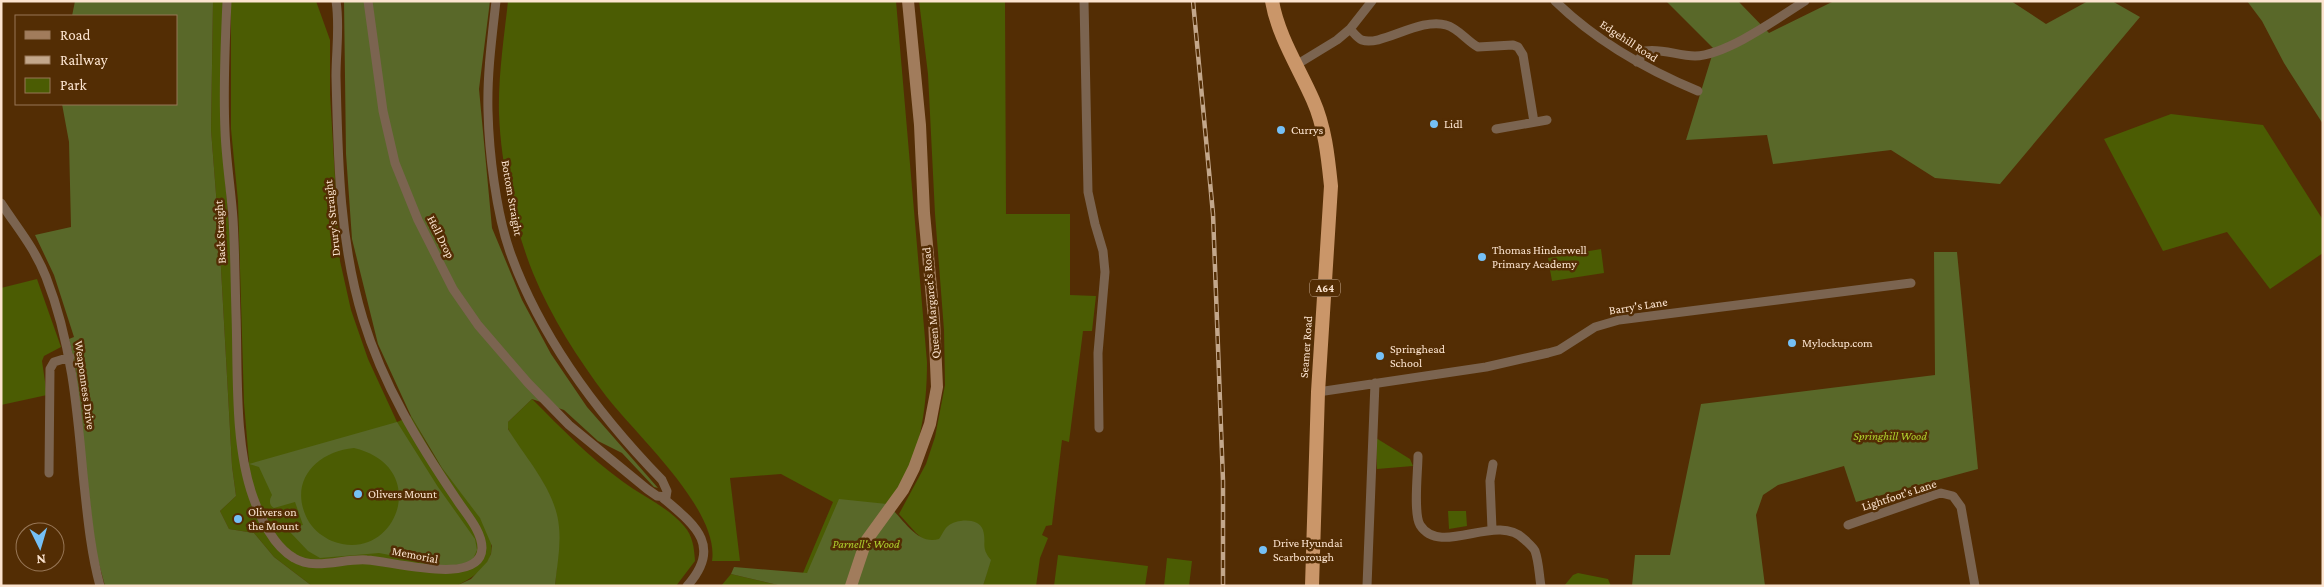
<svg xmlns="http://www.w3.org/2000/svg" width="2324" height="587" font-family="'Crimson Pro',serif">
<style>
.green{fill:#4b5c03}
.forest{fill:#596829;fill-rule:evenodd}
.lines{fill:none;stroke-linecap:round;stroke-linejoin:round}
.minor{stroke:#7b6450;stroke-width:9}
.secondary{stroke:#a17c5c;stroke-width:12}
.trunk{stroke:#ca9669;stroke-width:14}
.rail-casing{stroke:#c3a78b;stroke-width:4.5}
.rail{stroke:#532d04;stroke-width:2.5;stroke-dasharray:8;stroke-linecap:butt}
.poi-dot{fill:#75c0f6;stroke:#532d04;stroke-width:2}
.labels{text-anchor:middle;dominant-baseline:central;stroke-width:5;stroke-linejoin:round;paint-order:stroke}
.shield{fill:#532d04;stroke:#c9ad93;stroke-width:1}
.shield-label{font-size:11px;font-weight:bold;fill:#fce4d0}
.street-label{font-size:12px;fill:#fce4d0;stroke:#532d04}
.poi-label{font-size:12px;fill:#fce4d0;stroke:#532d04;text-anchor:start}
.park-label{font-size:12px;font-style:italic;fill:#afd02e;stroke:#532d04}
</style>
<rect width="100%" height="100%" fill="#532d04"/>
<!-- green -->
<path class="green" d="M213 1H223L221 127 230 239 242 464 249 462 244 403 238 201 231 129V1H316L330 40V94L340 261 351 310 368 359 397 422 411 416C421 433 431 452 442 468 456 488 497 528 491 553 488 568 469 580 456 586H312L274 557 254 533 229 529 220 511 236 496 232 466 219 233 211 130Z
M508 1H896L927 362C927 409 920 465 888 503 881 512 870 519 862 526 844 542 825 558 807 573H803L833 502 781 474 730 478 740 561H712C720 510 636 435 606 396 578 359 551 317 533 273 514 226 501 165 499 114 498 77 504 38 508 1Z
M919 1H1005L1006 214H1070V295L1096 296 1092 331H1083L1069 442 1062 440 1052 525 1046 526 1042 535 1048 538 1040 558 1036 586H983L990 560 929 544 916 533 899 514 926 464 935 437 945 385 944 330 935 214 928 74Z
M2171 114 2263 125 2323 220V253L2270 289 2227 232 2163 251 2104 139Z
M1601 249 1604 273 1552 281 1548 258Z
M37 279 61 347 44 356 42 361 47 395 1 405V288Z
M532 399C561 428 589 457 622 481 642 496 668 507 684 526 693 536 694 548 695 561L676 586 555 585C559 546 563 516 542 481 531 462 515 446 507 426L508 422Z
M1376 438 1410 459 1413 466 1377 469Z
M1448 511H1466L1467 526 1449 529Z
M1058 555 1148 566 1145 586H1054Z
M1167 558 1192 561 1189 586H1164Z
M1578 573 1608 579 1611 586H1564L1573 575Z
M731 574 782 586H721Z"/>
<!-- forest -->
<path class="forest" d="M75 1H213L211 130 219 233 232 466 236 496 220 511 229 529 254 533 274 557 312 586H105L95 549 75 366 69 339 74 337 54 275 35 235 71 227 69 142 62 104H176V16H72Z
M344 1H490L479 89 492 228 522 300 551 354 587 407 658 488 654 487 622 453 598 441 564 410 532 399 508 422V429C526 459 556 490 559 527 561 546 557 566 555 585L557 586H456L471 579 487 562 491 554 492 546 480 518 442 468 411 416 378 344 352 239 346 154Z
M1666 1H1738L1769 33 1834 1H2011L2046 24 2088 1H2112L2140 17 2000 184 1935 178 1891 150 1773 164 1767 135 1686 140 1714 49Z
M2247 1H2323V124L2284 63 2262 21Z
M1934 252H1957L1978 469 1856 502 1844 466 1778 485 1763 495 1756 515 1765 586H1632L1635 555H1670L1701 404 1935 375Z
M397 422 438 487 475 539 477 550 471 563 438 567 411 559 379 553 320 558 308 551 289 531V528L303 525 295 502 274 508C269 505 269 500 272 495L259 467 249 464ZM354 448C434 467 395 566 332 541 323 537 315 531 309 522 287 484 314 452 354 448Z
M839 499 887 504C902 517 917 546 939 539 942 535 944 529 948 526 956 519 979 517 983 530 987 544 980 547 991 560L983 586H782L731 574 734 567 807 573Z"/>
<g class="lines">
<!-- minor -->
<path class="minor" d="M227 1C225 44 223 88 225 131 226 160 231 190 233 219 235 251 235 283 236 314 238 371 234 444 253 497 261 519 273 546 294 558 315 571 344 558 367 560 392 561 481 587 482 548 482 531 466 514 457 500 419 444 383 385 363 319 339 241 338 157 336 76 336 51 340 26 336 1
M368 1 383 111 395 163 418 220 453 289 478 325 528 383 569 425 647 489 657 496 666 497 667 491 662 480C599 415 541 339 510 252 496 212 489 153 488 111 487 74 492 37 496 1
M1084 1 1088 192 1095 224 1103 251 1105 272 1098 353 1099 428
M1555 1C1596 41 1645 69 1698 91
M1350 29C1354 33 1357 38 1362 40 1381 47 1420 17 1446 25 1458 28 1467 41 1478 47L1513 45 1518 47 1523 55 1534 122
M1637 62 1645 51C1662 48 1678 56 1695 56 1727 55 1778 18 1805 1
M1296 65 1337 40 1350 29 1372 1
M1496 129 1547 120
M1 203C18 229 34 247 46 277 71 341 77 406 83 474 87 511 90 549 100 586
M1318 392 1486 367 1548 353 1559 350 1595 327 1619 320 1911 283
M1418 456C1418 471 1413 513 1420 525 1441 558 1497 511 1525 540 1528 543 1533 547 1535 551 1539 562 1539 575 1541 586
M49 473 50 369 54 362 70 357
M663 498C695 525 723 546 687 586
M1848 525 1934 495 1941 493 1953 496 1961 507 1975 586
M1492 529 1490 481 1493 464
M1367 586 1375 383"/>
<!-- secondary -->
<path class="secondary" d="M851 586 866 541 903 490 914 468 930 424 937 387 934 319 924 213 920 125 908 1"/>
<!-- trunk -->
<path class="trunk" d="M1272 1C1278 36 1299 68 1313 100 1325 127 1328 157 1331 186L1318 392 1312 586"/>
<!-- rail casing -->
<g class="rail-casing">
<path id="rail" d="M1193 1 1213 214 1223 481V586"/>
</g>
<!-- rail -->
<use href="#rail" class="rail"/>
</g>
<!-- markers -->
<g class="poi-dot">
<circle cx="1434" cy="124" r="5"/>
<circle cx="1281" cy="130" r="5"/>
<circle cx="1482" cy="257" r="5"/>
<circle cx="1792" cy="343" r="5"/>
<circle cx="1380" cy="356" r="5"/>
<circle cx="358" cy="494" r="5"/>
<circle cx="238" cy="519" r="5"/>
<circle cx="1263" cy="550" r="5"/>
</g>
<g class="labels">
<!-- shield labels -->
<rect class="shield" x="1310" y="279.5" width="30" height="17" rx="4"/>
<g class="shield-label">
<text x="1325" y="288">A64</text>
</g>
<!-- street labels -->
<g class="street-label">
<text transform="translate(1629 41) rotate(33)">Edgehill Road</text>
<text transform="translate(512 198) rotate(80)">Bottom Straight</text>
<text transform="translate(332 218) rotate(-96)">Drury's Straight</text>
<text transform="translate(220 232) rotate(-93)">Back Straight</text>
<text transform="translate(441 237) rotate(63)">Hell Drop</text>
<text transform="translate(931 303) rotate(-95)">Queen Margaret's Road</text>
<text transform="translate(1638 306) rotate(-9)">Barry's Lane</text>
<text transform="translate(1306 347) rotate(-86)">Seamer Road</text>
<text transform="translate(85 385) rotate(82)">Weaponness Drive</text>
<text transform="translate(1899 495) rotate(-18)">Lightfoot's Lane</text>
<text transform="translate(415 555) rotate(11)">Memorial</text>
</g>
<!-- poi labels -->
<g class="poi-label">
<text x="1444" y="124">Lidl</text>
<text x="1291" y="130">Currys</text>
<text x="1492" y="250">Thomas Hinderwell<tspan x="1492" dy="14">Primary Academy</tspan></text>
<text x="1802" y="343">Mylockup.com</text>
<text x="1390" y="349">Springhead<tspan x="1390" dy="14">School</tspan></text>
<text x="368" y="494">Olivers Mount</text>
<text x="248" y="512">Olivers on<tspan x="248" dy="14">the Mount</tspan></text>
<text x="1273" y="543">Drive Hyundai<tspan x="1273" dy="14">Scarborough</tspan></text>
</g>
<!-- park labels -->
<g class="park-label">
<text x="1890" y="436">Springhill Wood</text>
<text x="866" y="544">Parnell's Wood</text>
</g>
</g>
<!-- border -->
<rect width="2324" height="587" fill="none" stroke="#fce4d0" stroke-width="5"/>
<!-- legend -->
<rect x="15" y="15" width="162" height="90" fill="#532d04" stroke="#977656"/>
<rect x="25" y="31" width="25" height="8" fill="#a17c5c" stroke="#977656"/>
<text x="60" y="40" font-size="15" fill="#fce4d0">Road</text>
<rect x="25" y="56" width="25" height="8" fill="#c3a78b" stroke="#977656"/>
<text x="60" y="65" font-size="15" fill="#fce4d0">Railway</text>
<rect x="25" y="78" width="25" height="15" fill="#4b5c03" stroke="#977656"/>
<text x="60" y="90" font-size="15" fill="#fce4d0">Park</text>
<!-- north arrow -->
<g transform="translate(40 547) rotate(175)"><circle r="24" fill="#532d04" stroke="#977656"/>
<path d="M0-4L9 19L0 12L-9 19Z" fill="#75c0f6"/>
<text y="-8" font-size="14" font-weight="bold" text-anchor="middle" fill="#fce4d0">N</text>
</g>
</svg>
